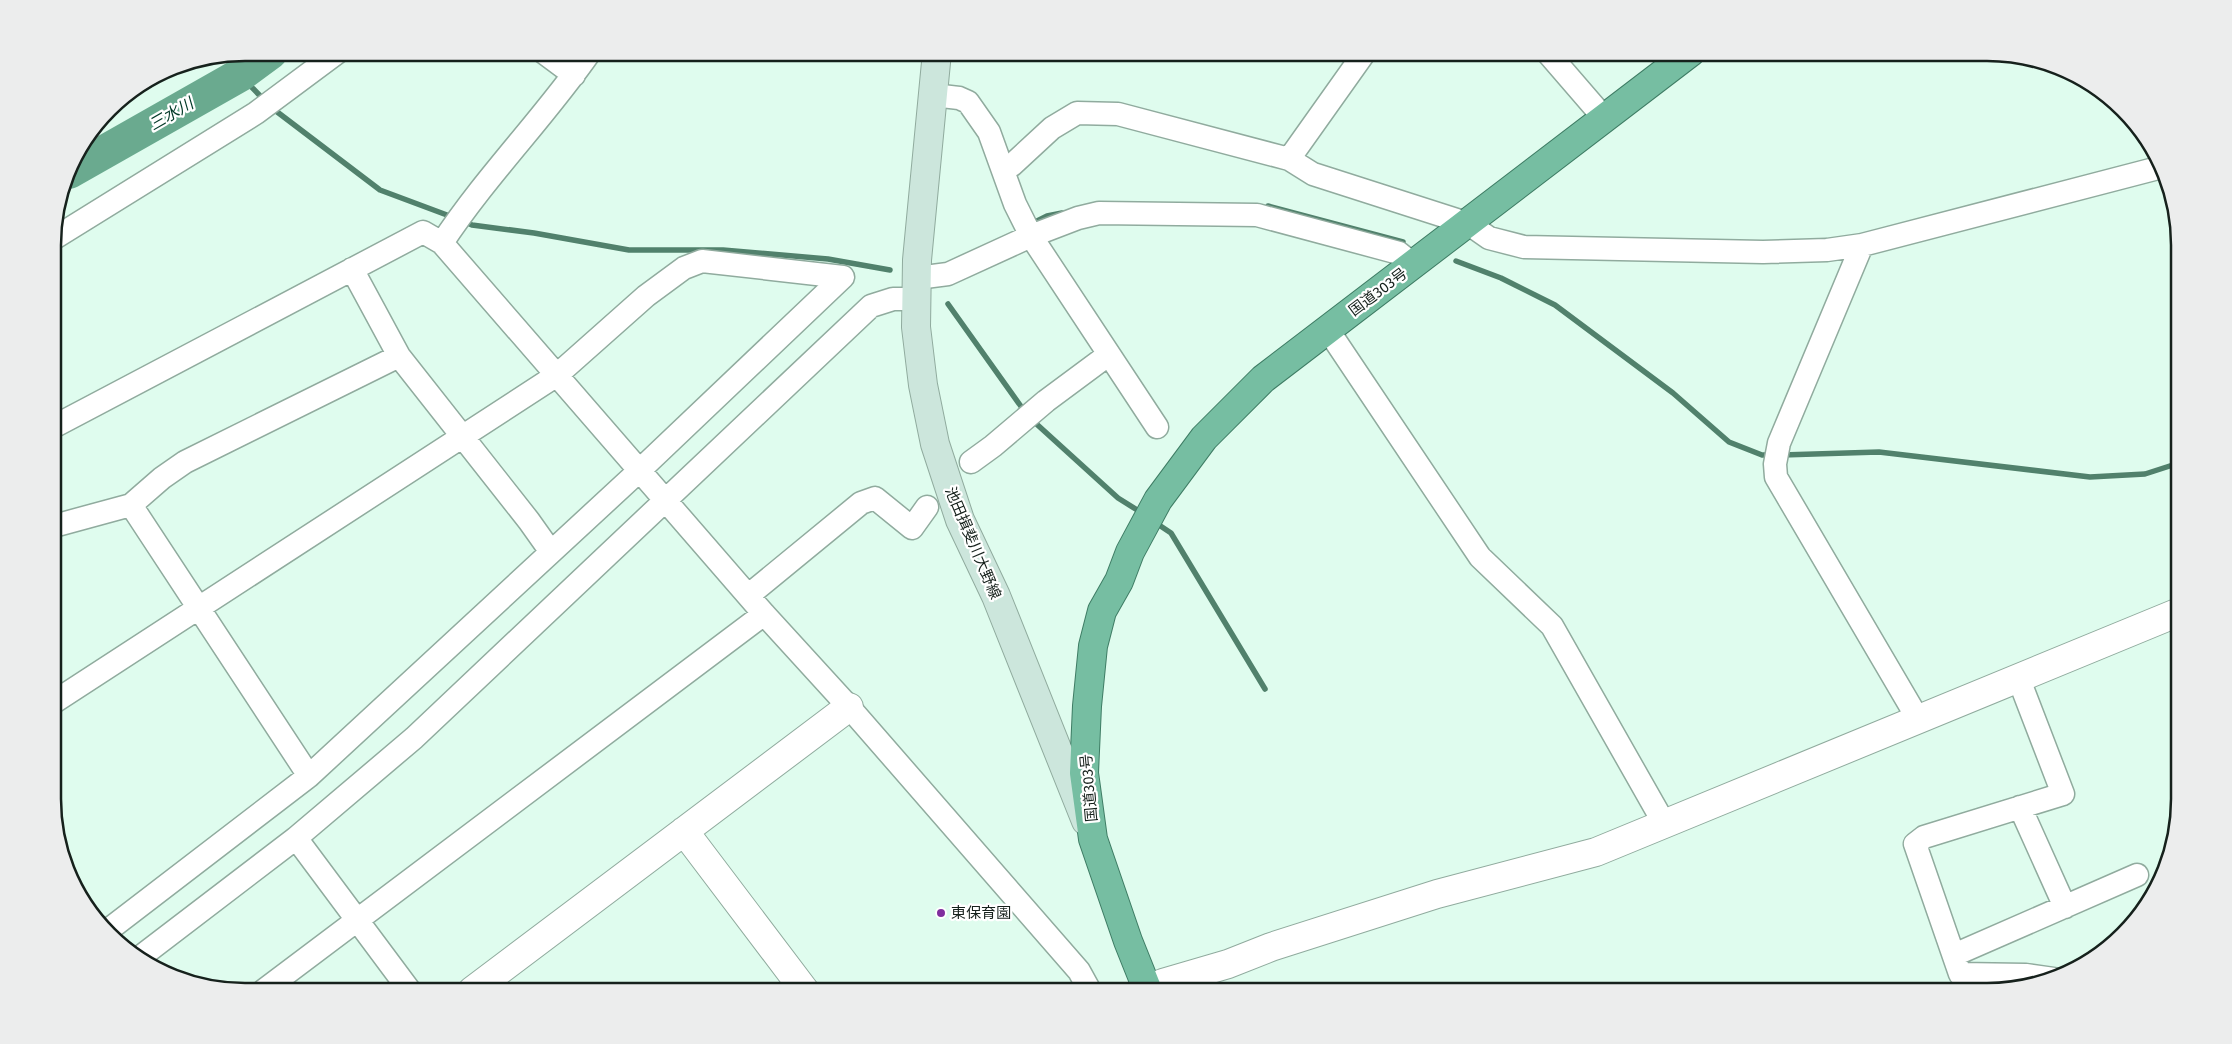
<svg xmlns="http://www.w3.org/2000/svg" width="2232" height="1044" font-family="'Fira Sans','Noto Sans JP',sans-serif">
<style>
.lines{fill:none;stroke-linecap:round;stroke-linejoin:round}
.stream{stroke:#51816c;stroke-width:5.5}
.river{stroke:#6aaa8f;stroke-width:34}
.minor-casing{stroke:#90ab9e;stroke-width:25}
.tertiary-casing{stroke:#90ab9e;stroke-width:30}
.secondary-casing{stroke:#90ab9e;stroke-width:30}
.trunk-casing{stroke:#3e7c64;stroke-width:30}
.minor{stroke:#fff;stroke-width:22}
.tertiary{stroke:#fff;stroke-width:28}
.secondary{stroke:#cce6dc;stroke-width:28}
.trunk{stroke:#76bea2;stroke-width:28}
.poi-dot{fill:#802e9e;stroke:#fff;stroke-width:2}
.labels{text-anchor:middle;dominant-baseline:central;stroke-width:4.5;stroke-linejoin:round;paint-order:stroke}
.street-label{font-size:15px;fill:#16211c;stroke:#fff}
.poi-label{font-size:15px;fill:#16211c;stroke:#fff;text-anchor:start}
.water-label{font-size:16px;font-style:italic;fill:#003826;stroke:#fff}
.rim{fill:none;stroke:#16211c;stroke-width:2.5}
</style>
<rect width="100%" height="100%" fill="#dffcee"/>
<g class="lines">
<!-- stream -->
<path class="stream" d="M240 75 265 101
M272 108 380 190 455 218
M1268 206 1403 242
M463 221 472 225 534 233 629 250H723L828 259 890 270
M1031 224 1047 216 1062 213
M1456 261 1501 278 1555 305 1673 393 1729 442 1762 455H1772
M948 304 1025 412
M1031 419 1118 498 1142 513
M1782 455 1879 452 2090 477 2145 474 2179 463
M1153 521 1171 533 1265 689"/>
<!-- river -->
<path class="river" d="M69 172 240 75 271 52"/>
<!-- minor casing -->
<g class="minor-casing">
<path id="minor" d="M543 52 574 75
M1547 52 1604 118
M933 95 959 98 968 102 989 132 1015 204 1031 236 1157 427
M1289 159 1365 52
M1003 170 1012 165 1052 128 1077 113 1118 114 1289 159 1313 174 1469 224 1489 238 1524 247 1763 252 1827 250 1862 245 2162 167
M53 239 256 113 338 52
M442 243C486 176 544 118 590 52
M1862 245 1779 443 1775 464 1776 477 1918 719
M352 269 399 356 529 521 551 552
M917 278 948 274 1031 236 1078 218 1099 213 1257 215 1399 253 1414 265
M1328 330 1480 557 1552 626 1665 825
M53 427 423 232 442 243 764 614 849 707 1079 971 1090 991
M971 462 993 446 1046 401 1108 355
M131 505 309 776
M54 526 131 505 162 478 185 462 399 356
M749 595 861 503 875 498 912 528 927 507
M2018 677 2063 794 1924 837 1915 844 1960 974 2026 975 2054 979
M54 702 557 375 646 296 684 268 702 261 843 277 640 470 309 776 107 931
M2020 807 2065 907
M296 838 414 738 871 306 893 299H916
M1954 955 2137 875
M139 958 296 838 410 991
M263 991 764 614"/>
</g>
<!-- tertiary casing -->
<g class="tertiary-casing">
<path id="tertiary" d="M684 831 805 991
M472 991 849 707
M1141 991 1163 983 1228 964 1271 947 1437 894 1596 852 2179 612"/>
</g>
<!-- secondary casing -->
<g class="secondary-casing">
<path id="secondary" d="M937 52 917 260 916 327 923 385 935 444 960 520 996 596 1086 821"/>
</g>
<!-- trunk casing -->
<g class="trunk-casing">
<path id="trunk" d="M1148 991 1128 941 1093 839 1084 773 1087 706 1093 646 1102 611 1119 581 1130 552 1158 500 1204 438 1263 379 1691 52"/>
</g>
<!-- minor -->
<use href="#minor" class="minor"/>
<!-- tertiary -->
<use href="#tertiary" class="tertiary"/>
<!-- secondary -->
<use href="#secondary" class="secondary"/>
<!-- trunk -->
<use href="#trunk" class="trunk"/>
</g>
<!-- markers -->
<circle class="poi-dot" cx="941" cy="913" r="5"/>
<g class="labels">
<!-- street labels -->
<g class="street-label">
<text transform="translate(1378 292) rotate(-37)">国道303号</text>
<text transform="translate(973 543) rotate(67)">池田揖斐川大野線</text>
<text transform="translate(1089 788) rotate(-95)">国道303号</text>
</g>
<!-- poi labels -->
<g class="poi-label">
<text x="951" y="913">東保育園</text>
</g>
<!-- water labels -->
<g class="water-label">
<text transform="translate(171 114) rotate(-30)">三水川</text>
</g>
</g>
<!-- crop -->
<path d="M0 0H2232V1044H0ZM245 61H1987A184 184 0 0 1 2171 245V799A184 184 0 0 1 1987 983H245A184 184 0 0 1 61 799V245A184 184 0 0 1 245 61Z" fill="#eceded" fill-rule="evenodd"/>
<path class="rim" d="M245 61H1987A184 184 0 0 1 2171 245V799A184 184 0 0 1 1987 983H245A184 184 0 0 1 61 799V245A184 184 0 0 1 245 61Z"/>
</svg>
